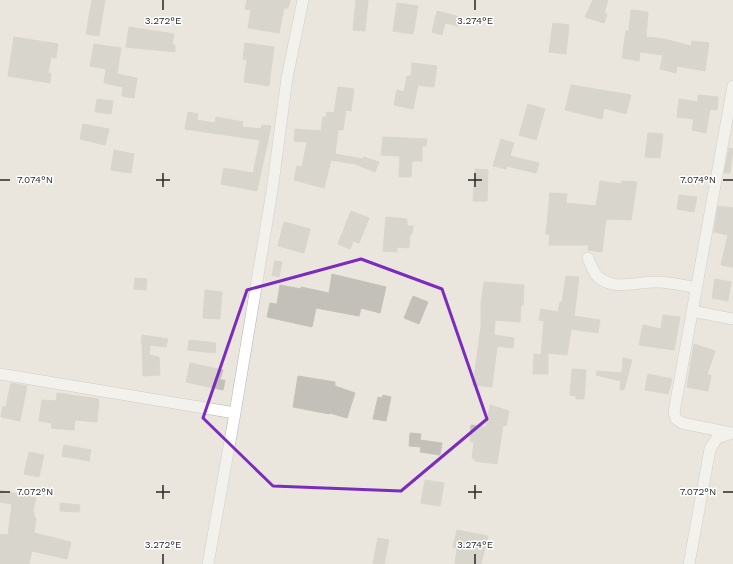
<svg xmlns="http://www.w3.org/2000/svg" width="733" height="564" font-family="'Work Sans',sans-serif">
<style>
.building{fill:#c2c0b9;stroke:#c5c2b7}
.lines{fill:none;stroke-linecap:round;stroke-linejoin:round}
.minor-casing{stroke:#b1b1bb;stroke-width:12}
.minor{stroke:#fff;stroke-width:11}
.marked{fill:none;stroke:#7b2cbf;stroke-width:3;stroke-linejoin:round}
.ticks{fill:none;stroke:#292929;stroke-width:1.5}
.ticks-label{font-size:10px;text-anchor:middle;fill:#292929;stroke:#fff;stroke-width:3;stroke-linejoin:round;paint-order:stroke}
</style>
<rect width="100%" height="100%" fill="#eae6dd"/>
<!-- building -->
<path class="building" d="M92 0H105L99 36 86 34Z
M247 0H290L288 8H284L279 33 248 28 251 10 245 9Z
M356 0H368L365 31 353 30Z
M593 0H608L604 13 607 14 604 23 585 17Z
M397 3 418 6 413 34 393 31Z
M631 10 648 12 646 37 664 39 691 46 692 41 709 43 705 71 677 66 676 73 660 69 663 55 640 52 639 61 622 58 626 31H629Z
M437 11 460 17 458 26 445 23 442 35 432 32Z
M553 23 569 25 566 54 549 52Z
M129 27 174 34 172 45H175V52L126 47Z
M14 37 58 44 56 58 51 57 48 73H51L50 83 8 76Z
M245 43 274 47 269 86 244 82 247 60 243 59Z
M94 44 121 48 117 74 137 78 134 98 122 96 123 87 104 83 106 69 90 66Z
M412 63 437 66 434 87 418 85 413 109 394 105 397 90 404 92 407 76H411Z
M571 85 631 95 626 114 604 108 602 119 565 110Z
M338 87 354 89 351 111 346 110 343 130H338L335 154 363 159 364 157 379 162 375 172 355 164 331 160 324 188 294 180 297 166 302 167 307 142 294 141 295 129 321 131 323 117H326L327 112 334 113Z
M698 95 718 97 717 110 710 109 706 133 692 130 694 119 677 117 679 99 698 102Z
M97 99 113 101 111 114 95 112Z
M528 104 545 109 536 140 519 135Z
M188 112 198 114 197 120 215 123 216 117 243 122 242 127 261 129 262 125 271 126 257 191 221 184 224 168 253 173 260 140 185 129Z
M83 124 109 129 105 145 80 139Z
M648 133 663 134 660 158 645 157Z
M383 137 427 139 426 146H422V161H412L411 177H399L400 156 381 155Z
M501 139 514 143 510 156 539 163 536 173 507 166 506 169 493 166Z
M729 148 733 149 730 173H724Z
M114 150 134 154 131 173 111 170Z
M475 169 488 170 487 201H473Z
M600 181 621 184 622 181 637 182 631 220 606 219 602 252 588 250 589 245H549L550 235 546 234 550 193 567 194 566 203 596 206Z
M679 195 697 197 694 212 677 209Z
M718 206 733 208V267L721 265 728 235 714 232Z
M351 211 369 218 359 243 353 241 350 249 338 244Z
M386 217 407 219V226H413L412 234H410L409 248 397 247V252L383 251Z
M284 222 310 229 304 253 278 246Z
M275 261 282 262 279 277 272 275Z
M332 274 386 287 380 313 361 308 359 316 316 308 312 327 267 317 270 303 277 304 280 285 301 289V287L329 293Z
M566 276 579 277 574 316 600 320 598 333 571 329 567 355 548 353V374H533L534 354 541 355 544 321 539 320 541 309 558 312 560 302H562Z
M135 278 147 279 146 290 134 289Z
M715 279 731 282 728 301 712 298Z
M484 282 524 285 523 305H521L520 322 495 320 494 335 514 338 513 348 497 346 492 387 473 385 481 327V304Z
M205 290 222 292 220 319 203 318Z
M413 296 428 302 419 324 404 318Z
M663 315 680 317 674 350 639 345 643 325 661 329Z
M142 335 168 339 166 347 150 345 149 355 159 357 160 375 143 376 142 344 141 343Z
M189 340 216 343 215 353 188 350Z
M694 344 715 351 707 375H711L708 391 687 387Z
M623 358 632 360 624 390H620L621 381 596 375 597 371 622 373Z
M190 363 223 370 220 380H225L223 390 186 382Z
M572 369 586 370 584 399H576V396L570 395Z
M648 374 672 379 668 394 645 390Z
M298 376 335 382V386L355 393 347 418 330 413 329 414 293 407Z
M11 383 27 386 20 421 1 417 3 406 6 407Z
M57 393 99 399 97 422 75 420 74 430 51 428 52 423 39 421 42 400 56 401Z
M383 395 391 397 386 421 373 419 378 397 382 398Z
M490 405 509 411 506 426 503 425 497 464 475 461V459L472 458 474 442 470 441 471 425 486 427Z
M410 433 421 434 420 440 442 443 440 455 420 452 421 447 409 446Z
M64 445 91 450 89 461 62 456Z
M29 452 44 455 39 477 24 474Z
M425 480 444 483 440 506 421 503Z
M0 490 36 498 33 511 34 512V517L36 518 34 533 71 542 67 559 32 551 29 564H0V534L8 535 12 504 0 502Z
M60 503 80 505 79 512 60 511Z
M457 530 488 536 481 564H455L457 548 453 547Z
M378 538 389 540 384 564 373 563Z"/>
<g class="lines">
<!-- minor casing -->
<g class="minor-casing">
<path id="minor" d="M588 258C591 264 593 273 598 277 614 291 636 282 655 282 669 282 683 285 697 288
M692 311 733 319
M0 374 235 413 272 191 287 78 303 0
M731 433 682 423 676 419 674 412 733 86
M208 564 235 413
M689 564 710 449 717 438 732 433"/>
</g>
<!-- minor -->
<use href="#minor" class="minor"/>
</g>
<!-- marked area -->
<path d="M0 0H733V564H0ZM361 259 442 289 487 419 401 491 273 486 203 418 247 290Z" fill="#eae6dd" fill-opacity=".55" fill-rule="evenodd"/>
<path class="marked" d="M361 259 442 289 487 419 401 491 273 486 203 418 247 290Z"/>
<!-- ticks -->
<path class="ticks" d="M163 0V10M475 0V10M163 173V187M475 173V187M0 180H10M156 180H170M468 180H482M723 180H733M163 485V499M475 485V499M0 492H10M156 492H170M468 492H482M723 492H733M163 554V564M475 554V564"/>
<g class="ticks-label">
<text x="163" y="24">3.272°E</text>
<text x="475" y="24">3.274°E</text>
<text x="35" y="183">7.074°N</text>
<text x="698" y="183">7.074°N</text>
<text x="35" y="495">7.072°N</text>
<text x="698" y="495">7.072°N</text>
<text x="163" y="548">3.272°E</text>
<text x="475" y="548">3.274°E</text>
</g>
</svg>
